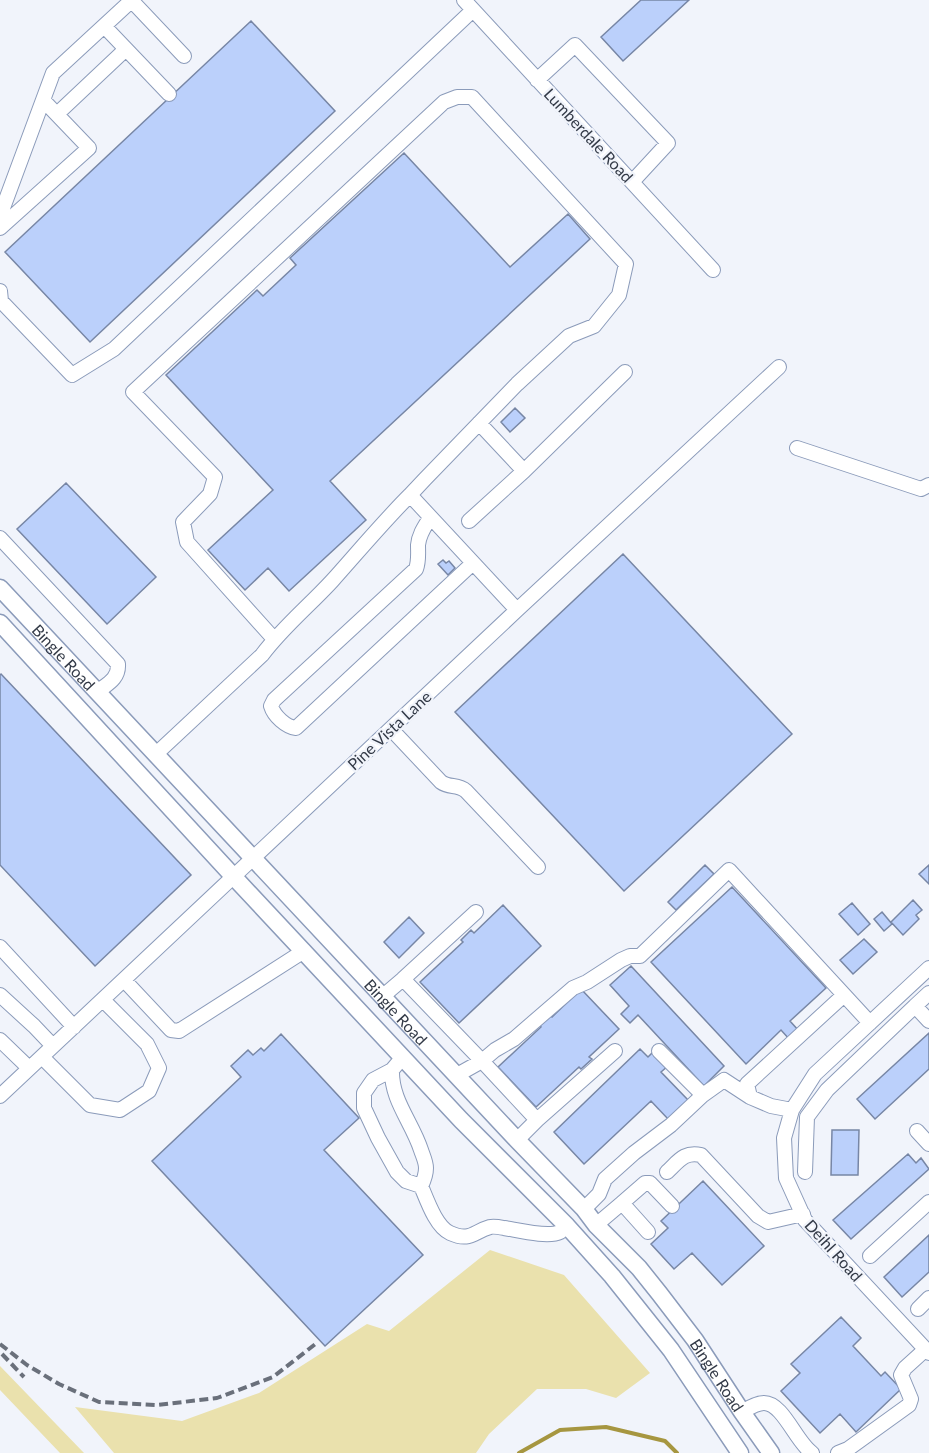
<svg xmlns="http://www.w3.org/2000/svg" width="929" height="1453" font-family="Lato,sans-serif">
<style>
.green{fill:#eae1ad}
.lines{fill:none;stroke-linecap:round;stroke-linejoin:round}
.stream{stroke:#a69640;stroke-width:4}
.building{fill:#bbd0fb;stroke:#7786a5;stroke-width:1.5}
.minor-casing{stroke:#8b9bba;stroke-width:16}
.major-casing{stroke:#8b9bba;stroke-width:19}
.minor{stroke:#fff;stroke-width:14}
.major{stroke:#fff;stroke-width:16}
.rail{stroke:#6a707b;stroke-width:4;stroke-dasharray:9 4.5;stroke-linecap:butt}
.labels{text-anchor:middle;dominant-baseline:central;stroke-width:4.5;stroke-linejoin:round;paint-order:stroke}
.street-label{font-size:16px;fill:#333a47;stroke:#f1f4fb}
</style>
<rect width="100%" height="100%" fill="#f1f4fb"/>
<!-- green -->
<path class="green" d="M490 1250 564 1275 650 1373 616 1398 586 1389H537L489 1434 476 1453H114L75 1407 182 1421 259 1393 367 1324 389 1331Z
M0 1366 84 1453H60L0 1390Z"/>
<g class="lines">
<!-- stream -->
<path class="stream" d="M519 1453 560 1430 606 1427 665 1441 677 1453"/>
</g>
<!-- building -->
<path class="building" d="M641 0H689L623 61 601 37Z
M251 21 335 111 90 342 5 252Z
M404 153 510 267 568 214 590 239 330 481 366 520 289 591 268 568 245 590 208 550 273 490 166 375 257 290 263 296 296 265 290 258Z
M515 408 525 418 510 432 501 422Z
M66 483 156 577 107 624 17 529Z
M623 554 792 734 624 891 455 712Z
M443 560 446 563 449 561 455 568 448 575 438 564Z
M1 674 191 875 95 966 0 865V675Z
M705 865 714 874 676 910 668 902Z
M929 865V884L919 874Z
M732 887 826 988 790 1021 799 1031 790 1040 781 1030 746 1064 651 962Z
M913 900 922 910 916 915 919 919 903 935 891 922Z
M852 903 870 924 858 935 839 914Z
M503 905 541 946 459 1023 420 982 463 942 461 940 471 930 474 933Z
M882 912 892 924 884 931 874 919Z
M409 917 424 933 399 958 384 942Z
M864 939 877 952 853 974 840 960Z
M631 966 724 1066 704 1086 638 1015 630 1023 621 1014 629 1006 610 985Z
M581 989 619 1029 589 1057 592 1059 581 1069 579 1067 536 1107 498 1067 541 1027 539 1024 549 1015 552 1017Z
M929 1033V1069L875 1119 857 1099Z
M281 1034 359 1118 324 1150 423 1255 325 1346 152 1161 241 1077 231 1066 248 1050 253 1055 261 1048 264 1051Z
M640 1049 648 1057 654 1051 668 1066 661 1072 688 1100 668 1119 651 1101 584 1164 554 1132Z
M832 1130H859L858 1175H831Z
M908 1154 916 1163 921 1158 929 1169 851 1239 833 1220Z
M703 1181 764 1246 722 1285 692 1253 674 1269 651 1244 668 1228 661 1221Z
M929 1235V1272L902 1297 884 1277Z
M841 1317 861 1338 853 1346 881 1376 885 1372 901 1389 856 1432 840 1414 820 1433 781 1391 800 1373 791 1364Z"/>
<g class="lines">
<!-- minor casing -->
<g class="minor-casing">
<path id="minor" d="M131 0 184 56
M464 0 713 270
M126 49 169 94
M537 80 575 45 668 143 632 182
M57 114 126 49 104 26
M0 216 53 73 132 0
M0 228 89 148 43 100
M0 291 1 301 72 375 114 349 473 10
M479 423 524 471 625 372
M797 448 921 489 929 485
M430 518C425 526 419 534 418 545 418 554 419 561 416 569L274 700 271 706C274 716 286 727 296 728L473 563
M469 521 524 471
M0 538 118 664C119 679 107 684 97 692
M274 639 187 542 183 522 210 494 215 477 133 392 444 102 457 97H472L626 264 619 295 594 326 569 336 517 384 425 479 410 495
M391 729 441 782C449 788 458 784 466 791L538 867
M156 754 262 655C283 627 309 606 332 581 358 552 383 522 410 495L517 610
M476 912 403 979 482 1061 537 1120 615 1051
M0 947 74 1027
M929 968 815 1074 792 1110 784 1138 786 1178 805 1220 929 1353
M124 980 171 1030 179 1031 304 951
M0 995 34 1026 53 1046
M383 996 403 979
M915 1006 929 993
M0 1040 29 1068
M659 1051 703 1095
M42 1057 90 1105 120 1110 149 1091 159 1068 147 1044 103 1000
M403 1057 392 1070C391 1100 412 1122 421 1150 423 1156 426 1162 426 1168 426 1175 424 1180 421 1186 427 1200 436 1227 450 1233 470 1242 473 1232 490 1227 494 1226 499 1227 504 1228 517 1230 548 1238 560 1232 562 1230 565 1228 567 1226
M392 1070 373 1080 364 1093V1108L378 1138 397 1172 406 1181 421 1186
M457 1075 482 1061 495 1050 514 1039 573 988 587 982 621 960 630 956H640L729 870 870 1023
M0 1096 517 610 779 367
M750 1097 747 1084 844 995
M917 1131 929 1144
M517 1140 537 1120
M667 1172C678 1162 684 1151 701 1155L758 1216 768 1222 803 1214
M805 1172 807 1117 827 1090 915 1006 929 1021
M622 1203 645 1183H650L672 1206
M584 1209 599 1194 605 1179 634 1153 671 1125 703 1095 724 1080 750 1097 771 1106 792 1110
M596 1225 622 1203 648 1232
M870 1256 929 1202
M918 1309 929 1298
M742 1412C749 1408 756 1403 764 1403 783 1403 796 1442 812 1453
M838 1453 848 1449 909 1405 911 1399 901 1375 905 1368 926 1349"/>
</g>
<!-- major casing -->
<g class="major-casing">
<g id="major">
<path id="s1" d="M0 588 517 1140 584 1209 596 1225 639 1268 659 1293 695 1340 742 1412 771 1453"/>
<path d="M0 623 233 876 461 1120 567 1226 612 1276 671 1350 740 1453"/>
</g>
</g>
<!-- minor -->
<use href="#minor" class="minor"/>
<!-- major -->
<use href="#major" class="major"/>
<!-- rail -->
<path class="rail" d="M0 1344 27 1365 59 1384 99 1402 157 1405 217 1398 273 1377 318 1342
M2 1354 24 1377"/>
</g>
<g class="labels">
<!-- street labels -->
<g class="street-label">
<text transform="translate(589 135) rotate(47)">Lumberdale Road</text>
<text stroke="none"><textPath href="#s1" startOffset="94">Bingle Road</textPath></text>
<text transform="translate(389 730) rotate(-43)">Pine Vista Lane</text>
<text stroke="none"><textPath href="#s1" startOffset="580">Bingle Road</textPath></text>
<text transform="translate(834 1250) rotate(48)">Deihl Road</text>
<text stroke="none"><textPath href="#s1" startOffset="1066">Bingle Road</textPath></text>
</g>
</g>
</svg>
